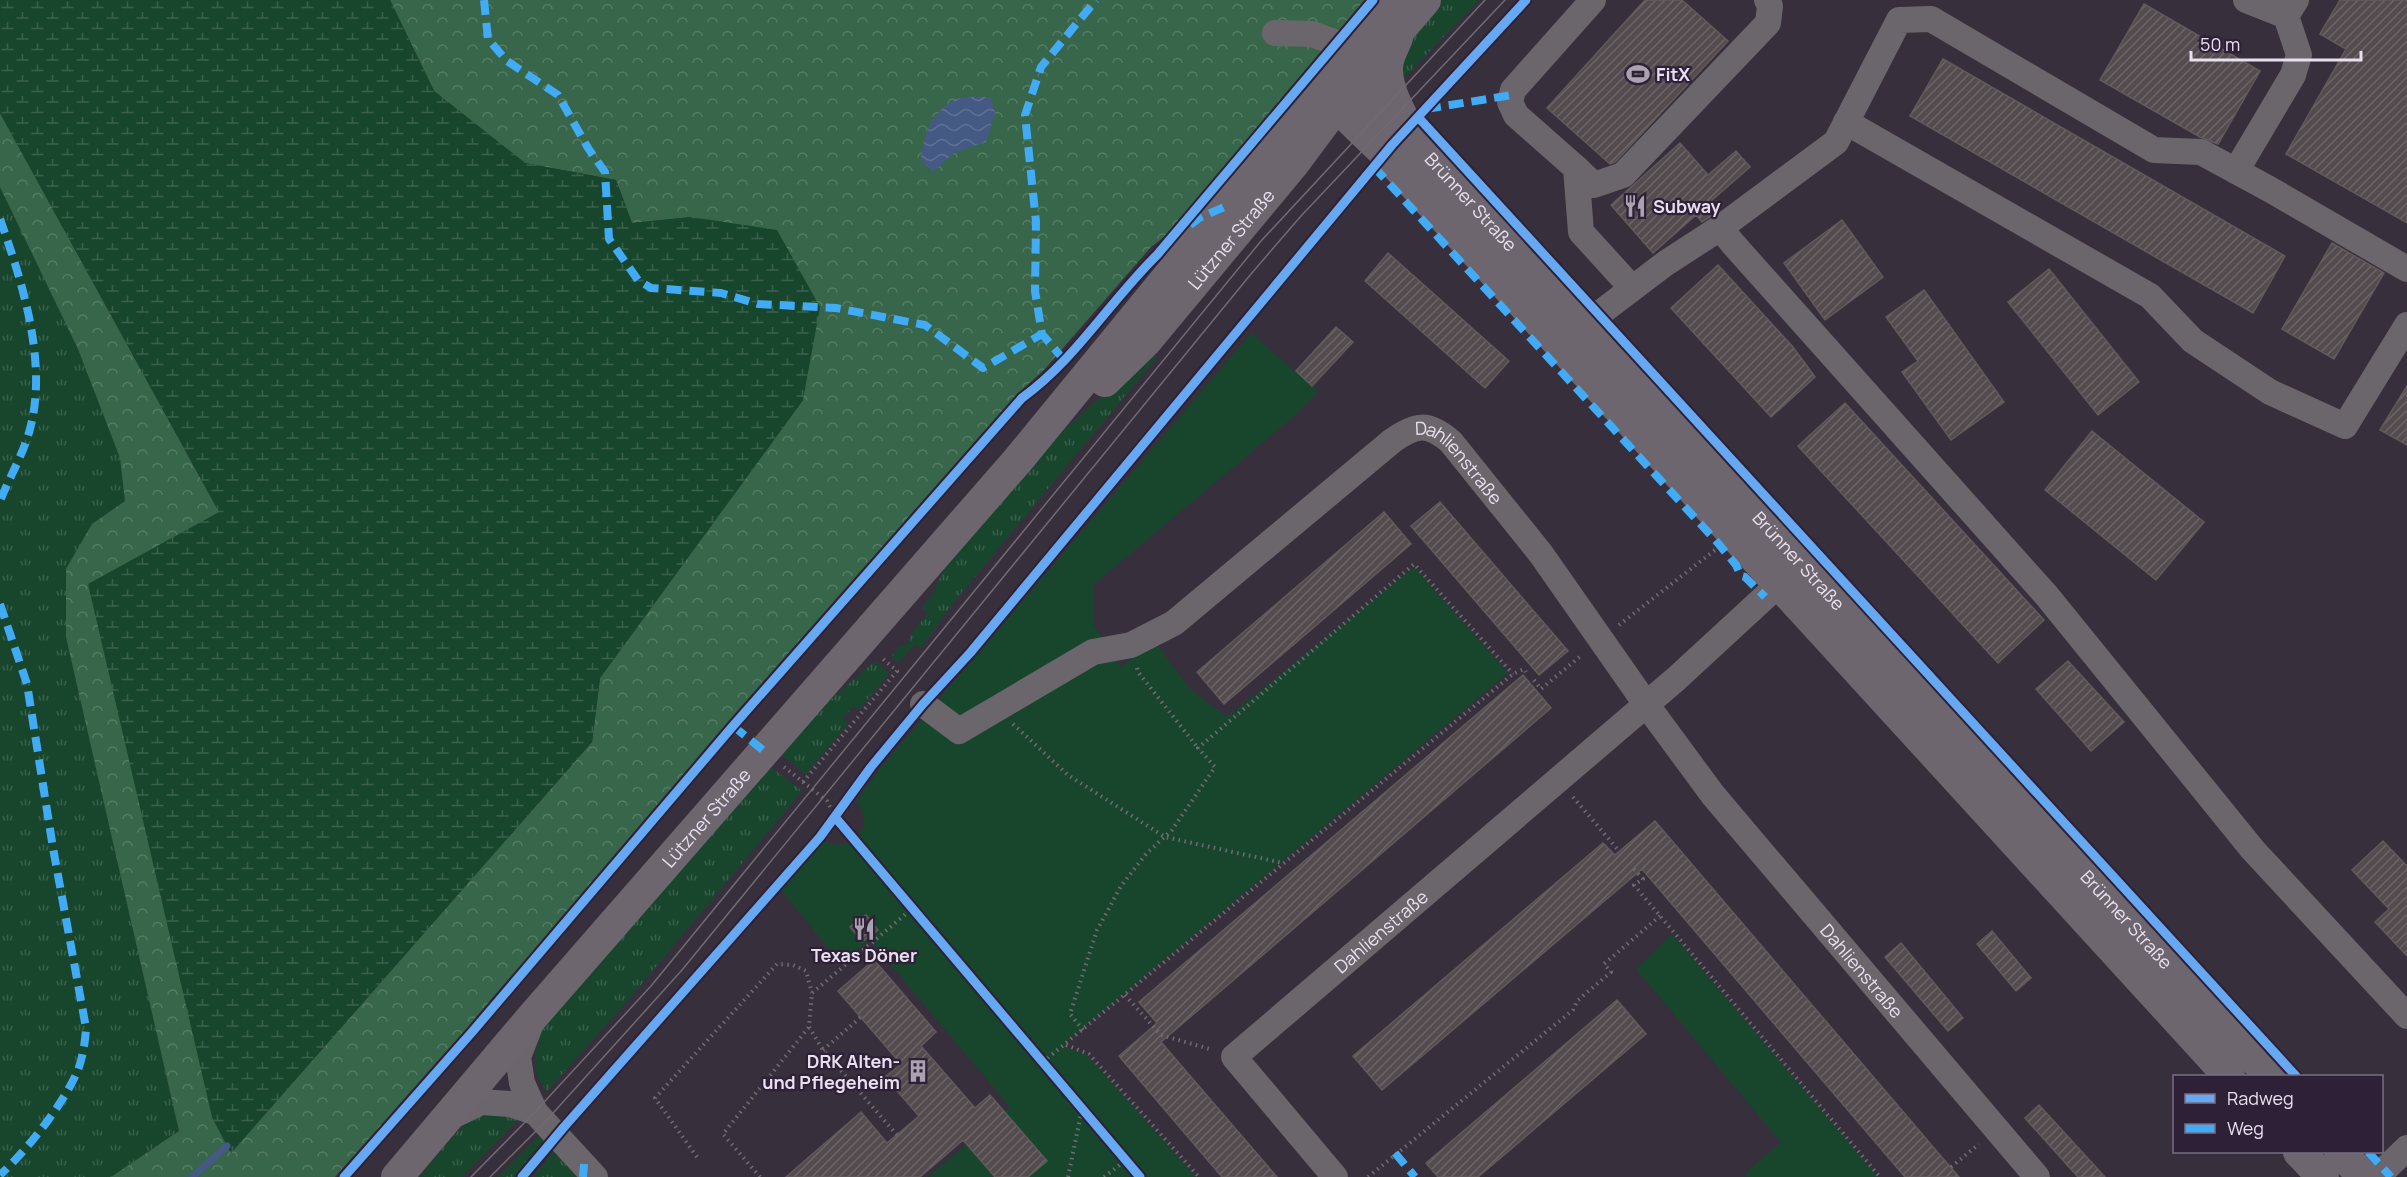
<svg xmlns="http://www.w3.org/2000/svg" width="2407" height="1177" font-family="Manrope,sans-serif">
<style>
.grass{fill:url(#grass-tufts)}
.forest{fill:url(#forest-crowns)}
.wetland{fill:url(#wetland-marsh)}
.park{fill:#18462d}
.water{fill:url(#water-waves)}
.lines{fill:none;stroke-linecap:round;stroke-linejoin:round}
.stream{stroke:#455985;stroke-width:7}
.building{fill:url(#building-hatch);stroke:#62595b;stroke-width:1.5}
.path{stroke:#716c73;stroke-width:4;stroke-dasharray:1.5 4.5;stroke-linecap:butt}
.minor{stroke:#6b656c;stroke-width:26}
.major{stroke:#6e666f;stroke-width:32}
.tram{stroke:#706b73;stroke-width:1.5}
.quiet{stroke:#42abf6;stroke-width:8;stroke-dasharray:15 8;stroke-linecap:butt}
.cycleway-casing{stroke:#2e2037;stroke-width:13}
.cycleway{stroke:#66a8f1;stroke-width:9}
.labels{text-anchor:middle;dominant-baseline:central;stroke-width:4.5;stroke-linejoin:round;paint-order:stroke}
.poi-label{font-size:18px;font-weight:bold;fill:#e9e0ef;stroke:#2e2037;text-anchor:start}
.street-label{font-size:18px;fill:#e9e0ef;stroke:#2e2037}
</style>
<defs>
<pattern id="grass-tufts" width="24" height="20" patternUnits="userSpaceOnUse" patternTransform="scale(1.5)"><rect width="24" height="20" fill="#18462d"/><path d="M3 7l-1-3M5 7V3M7 7l1-3M15 17l-1-3M17 17v-4M19 17l1-3" fill="none" stroke="#3a604c"/></pattern>
<pattern id="forest-crowns" width="20" height="18" patternUnits="userSpaceOnUse" patternTransform="scale(1.5)"><rect width="20" height="18" fill="#38664a"/><path d="M2 6a3 3 0 1 1 6 0M12 15a3 3 0 1 1 6 0" fill="none" stroke="#557c64"/></pattern>
<pattern id="wetland-marsh" width="20" height="14" patternUnits="userSpaceOnUse" patternTransform="scale(1.5)"><rect width="20" height="14" fill="#18462d"/><path d="M1 5h8M5 5V1M11 12h8M15 12V8" fill="none" stroke="#3a604c"/></pattern>
<pattern id="water-waves" width="16" height="10" patternUnits="userSpaceOnUse" patternTransform="scale(1.5)"><rect width="16" height="10" fill="#455985"/><path d="M0 5q4-4 8 0t8 0" fill="none" stroke="#607197"/></pattern>
<pattern id="building-hatch" width="6" height="6" patternUnits="userSpaceOnUse" patternTransform="scale(1.5)"><rect width="6" height="6" fill="#534b4e"/><path d="M-1 1l2-2M0 6l6-6M5 7l2-2" fill="none" stroke="#6c6568"/></pattern>
</defs>
<rect width="100%" height="100%" fill="#37303c"/>
<!-- grass -->
<path class="grass" d="M1441 0H1479L1400 82 1403 53 1423 22Z
M0 187 78 349 120 458 125 501 92 524 66 637 179 1131 111 1177H0Z
M1152 356H1158L953 603 921 648 915 644 898 663 891 657 901 645 904 647 911 639 909 637 928 613 922 608 932 595 946 564 1059 435 1090 406 1123 383Z
M875 661 889 673 859 710 854 706 843 718 848 723 806 774 783 756 780 751 814 714Z
M768 765 802 791 630 998 547 1091C534 1077 532 1058 539 1040L536 1038 544 1025Z
M486 1112 521 1117 462 1177H420C440 1153 457 1124 486 1112Z
M541 1134 546 1138 513 1177H498Z
M556 1149 580 1177H533Z"/>
<!-- forest -->
<path class="forest" d="M390 0H1366L1200 210 1151 247 1043 371 1017 394 732 717 467 1028 335 1177H111L179 1131 66 637V569L92 524 125 501 120 458 78 349 0 187V113L219 512 212 1117 231 1153 592 742 600 678 803 400 691 217 632 223 616 180 525 163 434 91Z"/>
<!-- wetland -->
<path class="wetland" d="M0 0H390L434 91 525 163 616 180 632 223 691 217 777 230 820 307 803 400 600 678 592 742 231 1153 212 1117 88 584 219 512 0 113Z"/>
<!-- park -->
<path class="park" d="M1251 333 1319 392 1284 425 1093 585V624L1121 667 1154 641 1191 690 1227 717 1414 567 1508 673 1062 1045 1087 1055 1196 1177H928L1010 1107 870 940 841 963 780 889 823 840C850 856 878 827 856 801L884 764Z
M1672 934 1878 1177H1749L1745 1173 1781 1142 1636 969Z"/>
<!-- water -->
<path class="water" d="M990 97 995 113 986 142 954 153 933 172 921 161C923 136 932 110 957 99 966 96 980 97 990 97Z"/>
<g class="lines">
<!-- stream -->
<path class="stream" d="M192 1177 227 1146"/>
</g>
<!-- building -->
<path class="building" d="M1645 0H1682L1728 41 1615 162 1610 164 1547 108Z
M2340 0H2407V223L2286 154 2346 49 2320 34Z
M2144 4 2260 71 2218 144 2200 137 2100 80Z
M1943 59 2285 256 2253 313 1910 116Z
M1680 143 1708 175 1736 151 1750 167 1711 201 1716 213 1702 222 1696 215 1653 253 1611 205Z
M1842 220 1883 277 1825 320 1784 263Z
M2332 243 2384 273 2334 359 2282 329Z
M1388 253 1509 361 1485 388 1365 281Z
M1718 265 1793 347 1815 377 1771 417 1671 308Z
M2049 269 2139 382 2098 415 2008 302Z
M1924 290 2004 402 1951 440 1902 372 1918 361 1886 317Z
M1336 327 1353 342 1312 386 1296 371Z
M2407 386V445L2380 430Z
M1845 403 2044 620 1998 663 1798 446Z
M2092 431 2204 522 2156 580 2045 490Z
M1440 502 1568 651 1539 675 1411 526Z
M1384 512 1411 544 1224 704 1197 672Z
M2068 661 2124 722 2091 751 2036 689Z
M1523 675 1551 708 1161 1042 1277 1177H1222L1119 1056 1157 1023 1139 1002Z
M1655 821 1940 1155 1959 1177H1905L1642 869 1382 1090 1353 1056 1603 843 1615 855Z
M2383 841 2407 866V956L2375 922 2389 909 2352 870Z
M866 915 878 930 862 942 850 927Z
M1992 931 2031 978 2016 991 1977 944Z
M1901 943 1963 1018 1948 1031 1885 957Z
M874 960 936 1032 921 1046 975 1108 990 1095 1047 1161 1028 1177H995L963 1140 920 1177H786L861 1112 887 1143 919 1116 885 1077 901 1064 838 991Z
M1617 1000 1646 1034 1478 1177H1438L1426 1163Z
M2039 1105 2105 1177H2078L2025 1118Z"/>
<g class="lines">
<!-- path -->
<path class="path" d="M1619 625 1715 550
M1137 668 1138 672 1198 748
M1534 680 1541 689 1583 654
M1013 724 1068 775 1165 837 1283 863
M784 767 827 801 835 817
M803 782 897 671 883 659 885 656
M1573 797 1619 851
M1634 869 1643 879 1634 885 1880 1177
M1125 995 1161 1035 1213 1050
M1083 1030 1070 1014 1097 930 1121 886 1146 854 1172 830 1215 767 1198 748 1414 564 1513 674
M1066 1045 1089 1054 1199 1177
M823 1050 861 1017
M1043 1062 1513 674 1524 669 1526 672
M897 1135 823 1050 809 1027 812 993 913 908
M697 1157 655 1098 777 964 793 965 806 971 812 993
M1951 1167 1979 1144
M344 1177 473 1031 733 726 1022 398 1047 379
M760 1177 723 1134 809 1027
M1068 1177 1082 1109
M1104 1177 1126 1160
M1368 1177 1573 1010 1577 1001 1611 972 1604 964 1660 916"/>
<!-- minor -->
<g class="minor">
<path d="M1593 0 1513 90 1510 102 1516 115 1576 168 1581 232 1632 288"/>
<path d="M2246 0 2286 16"/>
<path d="M1275 33 1312 34 1353 49"/>
<path d="M1846 122 2150 296 2193 341 2270 392 2345 426 2407 325"/>
<path d="M1576 168 1594 185 1623 175 1768 23 1770 6 1767 0"/>
<path d="M2236 171 2293 75 2299 55 2286 16 2296 0"/>
<path d="M1720 228 1734 245 2047 596 2253 850 2407 1016"/>
<path d="M1583 326 1666 263 1720 228 1836 142 1899 20 1931 19 2154 150 2201 152 2271 190 2407 269"/>
<path id="s1" d="M923 704 959 731 1093 652 1131 645 1174 623 1392 441C1416 424 1428 422 1451 442L1541 554 1646 704 1713 795 2037 1177"/>
<path d="M530 1026 518 1057 522 1083 535 1112 595 1177"/>
<path d="M450 1117 481 1102 510 1104 535 1112"/>
<path id="s2" d="M1335 1177 1234 1057 1676 679 1792 572"/>
<path d="M2377 1177 2407 1148"/>
</g>
<!-- major -->
<g class="major">
<path d="M1397 38C1394 45 1390 53 1388 60 1383 84 1399 111 1410 132"/>
<path d="M1336 75 1331 91 1336 106 1385 153 2229 1076"/>
<path id="s3" d="M1307 103 1331 91 1349 89 1360 95 1414 139 2270 1076"/>
<path id="s4" d="M1105 381 1146 341 1294 163 1349 89 1425 0"/>
<path d="M2299 1152 2323 1177"/>
<path d="M2340 1152 2364 1177"/>
<path id="s5" d="M397 1177 534 1015 1018 460 1204 233 1285 127 1395 0"/>
</g>
<!-- tram -->
<path class="tram" d="M471 1177 535 1112 651 986 1261 241 1485 0
M490 1177 545 1122 682 970 1251 274 1301 216 1505 0"/>
<!-- quiet -->
<path class="quiet" d="M484 0 488 39 507 61 558 95 588 148 605 172 609 239 638 280 651 288 721 293 758 304 836 308 925 325 983 368 1042 334
M1426 109 1512 95
M1374 167 1717 542 1736 565 1741 576 1745 577 1765 597
M0 219C22 281 47 360 31 425 25 451 10 476 0 501
M1190 225 1199 218 1224 207
M1064 360 1042 334 1035 291 1036 222 1025 115 1041 67 1096 0
M0 604 27 684 53 848 86 1028C85 1043 83 1056 78 1070 63 1105 28 1149 0 1175
M733 726 764 751
M2368 1152 2391 1177
M1395 1153 1415 1177
M583 1177 584 1164"/>
<!-- cycleway casing -->
<g class="cycleway-casing">
<path id="cycleway" d="M1418 117 2296 1076
M835 817 1140 1177
M344 1177 473 1031 733 726 1022 398C1075 360 1110 301 1157 255L1373 0
M522 1177 564 1127 820 837 871 767 923 704 970 653 1392 145 1526 0"/>
</g>
<!-- cycleway -->
<use href="#cycleway" class="cycleway"/>
</g>
<!-- icons -->
<defs>
<g id="stadium-bare" transform="scale(1.8)"><path d="M0-5a6.5 5 0 1 0 0 10a6.5 5 0 1 0 0-10ZM-3.5-1.8h7v3.6h-7Z" fill="#aba2b0" stroke="#2e2037" stroke-width="2.5" paint-order="stroke"/></g>
<g id="restaurant-bare" transform="scale(1.8)"><path d="M-5-6h1v4h1v-4h1v4h1v-4h1v5L-1.5 .5V6h-2V.5L-5-1ZM5-6V6H3V1.5H1.5Q1.5-4 5-6Z" fill="#aba2b0" stroke="#2e2037" stroke-width="2.5" paint-order="stroke"/></g>
<g id="building-bare" transform="scale(1.8)"><path d="M-4-6H4V6H1V3H-1V6H-4ZM-2.5-4.3h1.7v1.8h-1.7ZM.8-4.3h1.7v1.8H.8ZM-2.5-1h1.7V.8h-1.7ZM.8-1h1.7V.8H.8Z" fill="#aba2b0" stroke="#2e2037" stroke-width="2.5" paint-order="stroke"/></g>
</defs>
<g fill-rule="evenodd">
<use href="#stadium-bare" x="1638" y="74"/>
<use href="#restaurant-bare" x="1635" y="206"/>
<use href="#restaurant-bare" x="864" y="929"/>
<use href="#building-bare" x="918" y="1071"/>
</g>
<g class="labels">
<!-- poi labels -->
<g class="poi-label">
<text x="1656" y="74">FitX</text>
<text x="1653" y="206">Subway</text>
<text x="864" y="955" text-anchor="middle">Texas Döner</text>
<text x="900" y="1061" text-anchor="end">DRK Alten-<tspan x="900" dy="21">und Pflegeheim</tspan></text>
</g>
<!-- street labels -->
<g class="street-label">
<text stroke="none"><textPath href="#s3" startOffset="212">Brünner Straße</textPath></text>
<text stroke="none"><textPath href="#s4" startOffset="190">Lützner Straße</textPath></text>
<text stroke="none"><textPath href="#s1" startOffset="656">Dahlienstraße</textPath></text>
<text stroke="none"><textPath href="#s3" startOffset="698">Brünner Straße</textPath></text>
<text stroke="none"><textPath href="#s5" startOffset="474">Lützner Straße</textPath></text>
<text stroke="none"><textPath href="#s3" startOffset="1184">Brünner Straße</textPath></text>
<text stroke="none"><textPath href="#s2" startOffset="350">Dahlienstraße</textPath></text>
<text stroke="none"><textPath href="#s1" startOffset="1308">Dahlienstraße</textPath></text>
</g>
</g>
<!-- legend -->
<rect x="2173" y="1075" width="210" height="78" fill="#2e2037" stroke="#796d81" stroke-width="1.5"/>
<rect x="2185" y="1094" width="30" height="9" fill="#66a8f1" stroke="#796d81" stroke-width="1.5"/>
<text x="2227" y="1105" font-size="18" fill="#e9e0ef">Radweg</text>
<rect x="2185" y="1124" width="30" height="9" fill="#42abf6" stroke="#796d81" stroke-width="1.5"/>
<text x="2227" y="1135" font-size="18" fill="#e9e0ef">Weg</text>
<!-- scale -->
<path d="M2191 51v9h170v-9" fill="none" stroke="#e9e0ef" stroke-width="3"/>
<text x="2200" y="51" font-size="18" fill="#e9e0ef" stroke="#2e2037" stroke-width="4.5" paint-order="stroke">50 m</text>
</svg>
